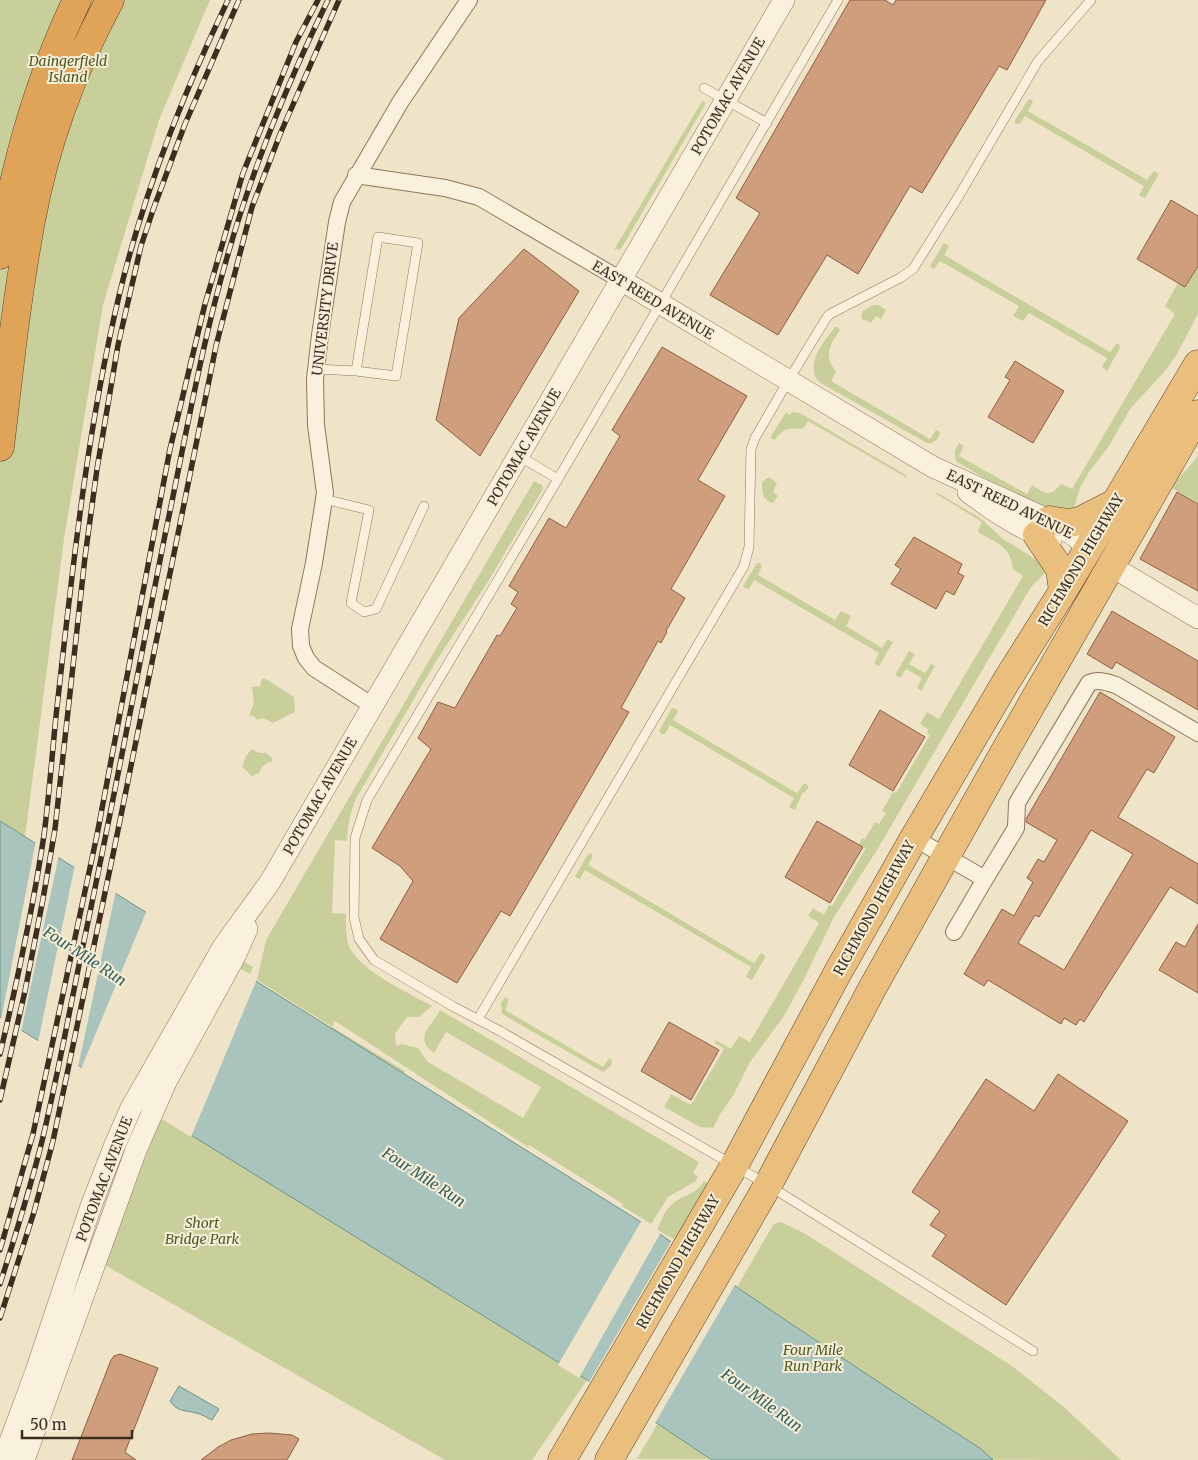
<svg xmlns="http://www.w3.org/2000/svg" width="1198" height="1460" font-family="Merriweather,serif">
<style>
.green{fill:#c9cf9b}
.water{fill:#a9c4bc;stroke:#6f938a}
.pier{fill:#f0e4c8}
.building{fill:#cf9f7d;stroke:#8d5f41;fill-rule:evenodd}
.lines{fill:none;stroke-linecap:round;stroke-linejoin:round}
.service-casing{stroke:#8d765c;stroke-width:10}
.minor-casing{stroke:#8d765c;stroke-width:18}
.tertiary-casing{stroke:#8d765c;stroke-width:22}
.trunk-casing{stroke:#5b4430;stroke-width:29}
.motorway-casing{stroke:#5b4430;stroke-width:29}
.service{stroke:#faf1dc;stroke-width:9}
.minor{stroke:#faf1dc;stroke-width:16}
.tertiary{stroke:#faf1dc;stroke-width:21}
.trunk{stroke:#eabe7c;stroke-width:28}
.motorway{stroke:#e0a458;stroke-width:28}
.rail-casing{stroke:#3d2e20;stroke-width:5.5}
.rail{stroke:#f7eed8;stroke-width:4;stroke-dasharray:11;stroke-linecap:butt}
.labels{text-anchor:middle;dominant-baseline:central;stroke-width:4;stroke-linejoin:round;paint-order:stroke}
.park-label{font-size:14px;font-style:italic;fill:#4d5a26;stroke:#f7eed8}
.street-label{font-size:14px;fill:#3d2e20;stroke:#f7eed8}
.water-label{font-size:15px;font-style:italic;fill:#2f5d5a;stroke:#f7eed8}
</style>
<rect width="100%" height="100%" fill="#f0e4c8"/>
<!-- green -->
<path class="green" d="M0 0H210L159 120 103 305 64 539 25 837 0 821Z
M1031 99 1033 102 1028 111 1147 180 1154 171 1159 174 1145 198 1139 195 1144 186 1025 116 1020 124H1016L1014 122 1028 100Z
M702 101 706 103 621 249 614 250Z
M944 243 949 246 944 255 1110 352 1117 343 1121 346 1107 371 1102 367 1107 358 1029 313 1023 321 1013 316 1019 306 940 261 934 269 930 266Z
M1198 266V314L1176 356 1165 371 1130 409 1109 446 1089 472 1080 488 1072 515 1058 514 995 484 957 462C953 454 954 450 959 443L964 446 959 456 1027 494 1032 485C1045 493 1050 498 1061 484L1072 489 1175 314 1165 306 1178 283 1186 287Z
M874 305H879L886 310 881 319 876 316 871 323 862 319 861 315 863 311Z
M835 327H838L840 330C830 345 823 355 836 372L831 381 930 439 936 430 940 432C939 439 934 444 927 443L819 382C804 365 824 341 835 327Z
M786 412 789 415 793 412 800 413 906 475 907 478 808 421 803 429C790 427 782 429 775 440L770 438Z
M1198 455V503L1172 488C1178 475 1191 468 1198 455Z
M769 477 777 483 773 492 778 496 773 503C762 500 762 492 762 482Z
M534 481 542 485 543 489 489 580 435 663 357 797C350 812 348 825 347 841L335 840 332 913 346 914C346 925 345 937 350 948 362 972 409 993 432 1006L419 1017H407L395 1034 396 1046 402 1044 418 1048 428 1062 523 1118 541 1087 446 1032 434 1053C412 1038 433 1025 440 1010L699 1162 693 1173 698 1176 696 1181 668 1197 651 1224 622 1206 623 1204 529 1145 528 1147 335 1021 332 1027 405 1071 339 1226 587 1380 532 1460H445L103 1264 162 1116 243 961 253 967 183 1129 265 1180 332 1027 257 980 266 940Z
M935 493H938L980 518 1003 539 1040 562 1048 570 1031 587 877 850 834 917 803 981 784 1016 750 1062 734 1094 721 1113 713 1128 700 1127 664 1107 671 1094 691 1105 724 1049 715 1043 716 1040 731 1049 739 1036 750 1042 819 923 808 916 813 908 824 915 829 905 832 906 866 848 859 844 862 838 865 839 875 822 879 824 886 813 882 811 893 792 896 793 930 735 927 733 928 729 920 724 927 712 939 719 1023 576 1013 569C1011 547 997 543 979 533L978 530 982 522Z
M757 563H760L762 566 758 575 835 620 841 611 851 616 846 626 882 648 888 639 893 642 879 666 874 663 879 653 754 580 749 589 745 588 743 586Z
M909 651 915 654 909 664 925 673 931 664 935 666 921 691 917 688 922 678 906 669 900 678 895 675Z
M264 678 294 697 295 712 273 723 263 718 257 720 255 717 249 715 254 704 252 687 260 686 262 679Z
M672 708 676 709 678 711 673 720 797 793 804 783 809 786 805 793 803 792 795 810 789 807 794 798 670 725 665 734H661L659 731Z
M252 749 260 753H266L272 758V763L270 761 262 767 259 773 252 776 242 767 246 756Z
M591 853 593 856 588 865 754 963 761 953 766 956 752 980 746 977 751 967 585 870 580 879 577 878 575 876 588 854Z
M505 997 508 999V1003L505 1010 603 1067 609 1058 612 1060 611 1066 603 1072 502 1014 501 1003Z
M704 1181 708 1184 675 1240 657 1230C661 1222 664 1211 671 1205 683 1194 695 1196 704 1181Z
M781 1222 804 1233 1012 1366 1065 1408 1121 1460 637 1459 769 1232 774 1224Z"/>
<!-- water -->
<path class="water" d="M0 821 657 1232C764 1307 872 1378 981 1449L993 1460H712L655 1422 0 1017Z
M179 1386 219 1409 212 1420C207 1418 202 1414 196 1413 185 1410 177 1412 170 1401Z"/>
<!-- pier -->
<path class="pier" d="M36 840 59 855 21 1032 1 1020Z
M75 865 116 890 78 1067 38 1042Z
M147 910 257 979 191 1137 81 1069Z
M642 1220 661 1232 579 1378 558 1365Z
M672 1240 736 1283 654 1425 588 1384Z"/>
<!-- building -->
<path class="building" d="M850 0H885L893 5 896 0H1046L1007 70 999 66 922 193 910 186 858 274 827 255 778 335 710 295 760 213 736 198Z
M1171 200 1198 216V266L1185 287 1137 259Z
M524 249 579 291 480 456 436 420 459 318Z
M662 347 747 396 698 480 725 496 671 589 685 598 666 631 667 632 661 643 658 641 621 708 629 712 510 916 501 911 457 983 380 939 413 881 400 866 372 848 431 749 418 738 438 702 455 708 497 635 500 636 517 608 511 604 518 592 509 586 549 518 566 528 620 436 612 430Z
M1015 361 1064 391 1033 443 988 417 1010 380 1005 377Z
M1177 492 1198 504V591L1140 559Z
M914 537 962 564 958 573 964 576 954 595 946 591 936 609 891 584 901 569 895 565Z
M1112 611 1198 661V710L1116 662 1112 669 1087 654Z
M1100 692 1175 737 1154 773 1147 769 1118 817 1198 864V904L1170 887 1084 1022 1080 1019 1076 1025 1064 1018 1061 1024 988 980 984 986 964 974 1002 909 1014 916 1033 882 1027 878 1038 859 1044 862 1057 840 1026 822V819ZM1091 830 1133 854 1064 970 1018 943 1035 915 1039 917Z
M880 710 925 737 893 791 849 765Z
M817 821 863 847 830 903 785 877Z
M1198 924V993L1159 970 1176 942 1185 947Z
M669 1022 719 1050 691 1100 641 1071Z
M1058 1074 1128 1121 1006 1305 932 1256 946 1235 930 1225 940 1211 912 1192 986 1079 1034 1111Z
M120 1354 158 1368 125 1452 136 1460H72L111 1360 114 1356Z
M269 1433 292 1435 299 1439 287 1460H201L218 1447 231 1440 252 1434Z"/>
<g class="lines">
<!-- service casing -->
<g class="service-casing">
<path id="service" d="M838 0 558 479 367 800 355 838 354 917 359 939 374 960 454 1007 500 1031 768 1185 1033 1351
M704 88 767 123
M316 369 356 371 396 376 418 243 378 237 356 371
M519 456 558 479
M324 499 369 510 351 603 364 612 376 609 424 506
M478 1019 744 566 749 547 751 449 755 438 788 381 827 317 830 314 900 278 913 269 960 194 1038 61 1091 0"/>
</g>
<!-- minor casing -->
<g class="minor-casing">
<path id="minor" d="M356 175 445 188 479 197 621 280
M373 706 314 668 306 658 301 646 300 629 314 563 325 493 316 425 315 379 320 335 337 222 342 202 401 101 469 0
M914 838 985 879 954 932
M985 879 1016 828 1017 803 1089 683C1098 679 1106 682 1116 685L1198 733"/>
</g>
<!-- tertiary casing -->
<g class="tertiary-casing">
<path id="tertiary" d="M621 280 933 467 1049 520 1078 538 1083 546
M968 492C993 511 1021 530 1051 540
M1111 566 1198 618
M3 1460 35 1374 91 1206 114 1147 131 1108 223 947 270 882 784 0
M24 1460 136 1150 166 1082 235 956 247 929"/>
</g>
<!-- trunk casing -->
<g class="trunk-casing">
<path id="trunk" d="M1049 520 1069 523 1080 521 1117 502
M1037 535 1060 569 1063 591
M562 1460 734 1166 838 972 914 838 1007 680 1063 591 1198 364
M609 1460 768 1185 873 987 1005 751 1198 414"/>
</g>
<!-- motorway casing -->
<g class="motorway-casing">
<path id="motorway" d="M0 255C14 167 38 81 77 0
M0 447C9 371 17 295 31 221 45 144 73 69 110 0"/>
</g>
<!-- service -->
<use href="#service" class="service"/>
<!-- minor -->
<use href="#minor" class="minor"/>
<!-- tertiary -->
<use href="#tertiary" class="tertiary"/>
<!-- trunk -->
<use href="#trunk" class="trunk"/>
<!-- motorway -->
<use href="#motorway" class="motorway"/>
<!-- rail casing -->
<g class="rail-casing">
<path id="rail" d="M0 1054C17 982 33 909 44 835 49 796 52 756 56 716 72 575 86 434 119 296 143 194 183 94 228 0
M0 1100 25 991 43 899 55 829 85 557 97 469 118 345 141 246 153 210 185 124 239 0
M0 1250 33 1134 97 835 170 449 205 304 243 173 296 42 318 0
M0 1284C15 1236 31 1187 43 1137 57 1078 68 1019 80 960 110 819 137 677 165 535 185 441 201 346 228 254 253 167 288 82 328 0
M0 1318 34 1212 53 1141 115 845 216 346 252 207 281 132 339 0"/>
</g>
<!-- rail -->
<use href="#rail" class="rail"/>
</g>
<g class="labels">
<!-- park labels -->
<g class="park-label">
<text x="68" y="61">Daingerfield<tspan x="68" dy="16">Island</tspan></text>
<text x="202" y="1223">Short<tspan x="202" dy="16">Bridge Park</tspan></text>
<text x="813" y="1350">Four Mile<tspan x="813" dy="16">Run Park</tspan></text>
</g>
<!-- street labels -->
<g class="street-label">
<text transform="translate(728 96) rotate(-60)">POTOMAC AVENUE</text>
<text transform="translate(653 300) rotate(31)">EAST REED AVENUE</text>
<text transform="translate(325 309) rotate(-83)">UNIVERSITY DRIVE</text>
<text transform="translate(524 447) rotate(-60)">POTOMAC AVENUE</text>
<text transform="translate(1010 504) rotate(26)">EAST REED AVENUE</text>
<text transform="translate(1081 560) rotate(-59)">RICHMOND HIGHWAY</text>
<text transform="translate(320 796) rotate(-60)">POTOMAC AVENUE</text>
<text transform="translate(874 908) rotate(-61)">RICHMOND HIGHWAY</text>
<text transform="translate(104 1179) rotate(-69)">POTOMAC AVENUE</text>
<text transform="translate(678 1262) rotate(-60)">RICHMOND HIGHWAY</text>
</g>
<!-- water labels -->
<g class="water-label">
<text transform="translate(85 956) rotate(33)">Four Mile Run</text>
<text transform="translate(424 1177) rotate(33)">Four Mile Run</text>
<text transform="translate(762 1400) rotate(36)">Four Mile Run</text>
</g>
</g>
<!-- scale -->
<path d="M22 1430v8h110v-8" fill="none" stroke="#3d2e20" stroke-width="2.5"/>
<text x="30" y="1430" font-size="15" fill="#3d2e20" stroke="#f7eed8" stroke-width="4" paint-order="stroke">50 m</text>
</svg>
